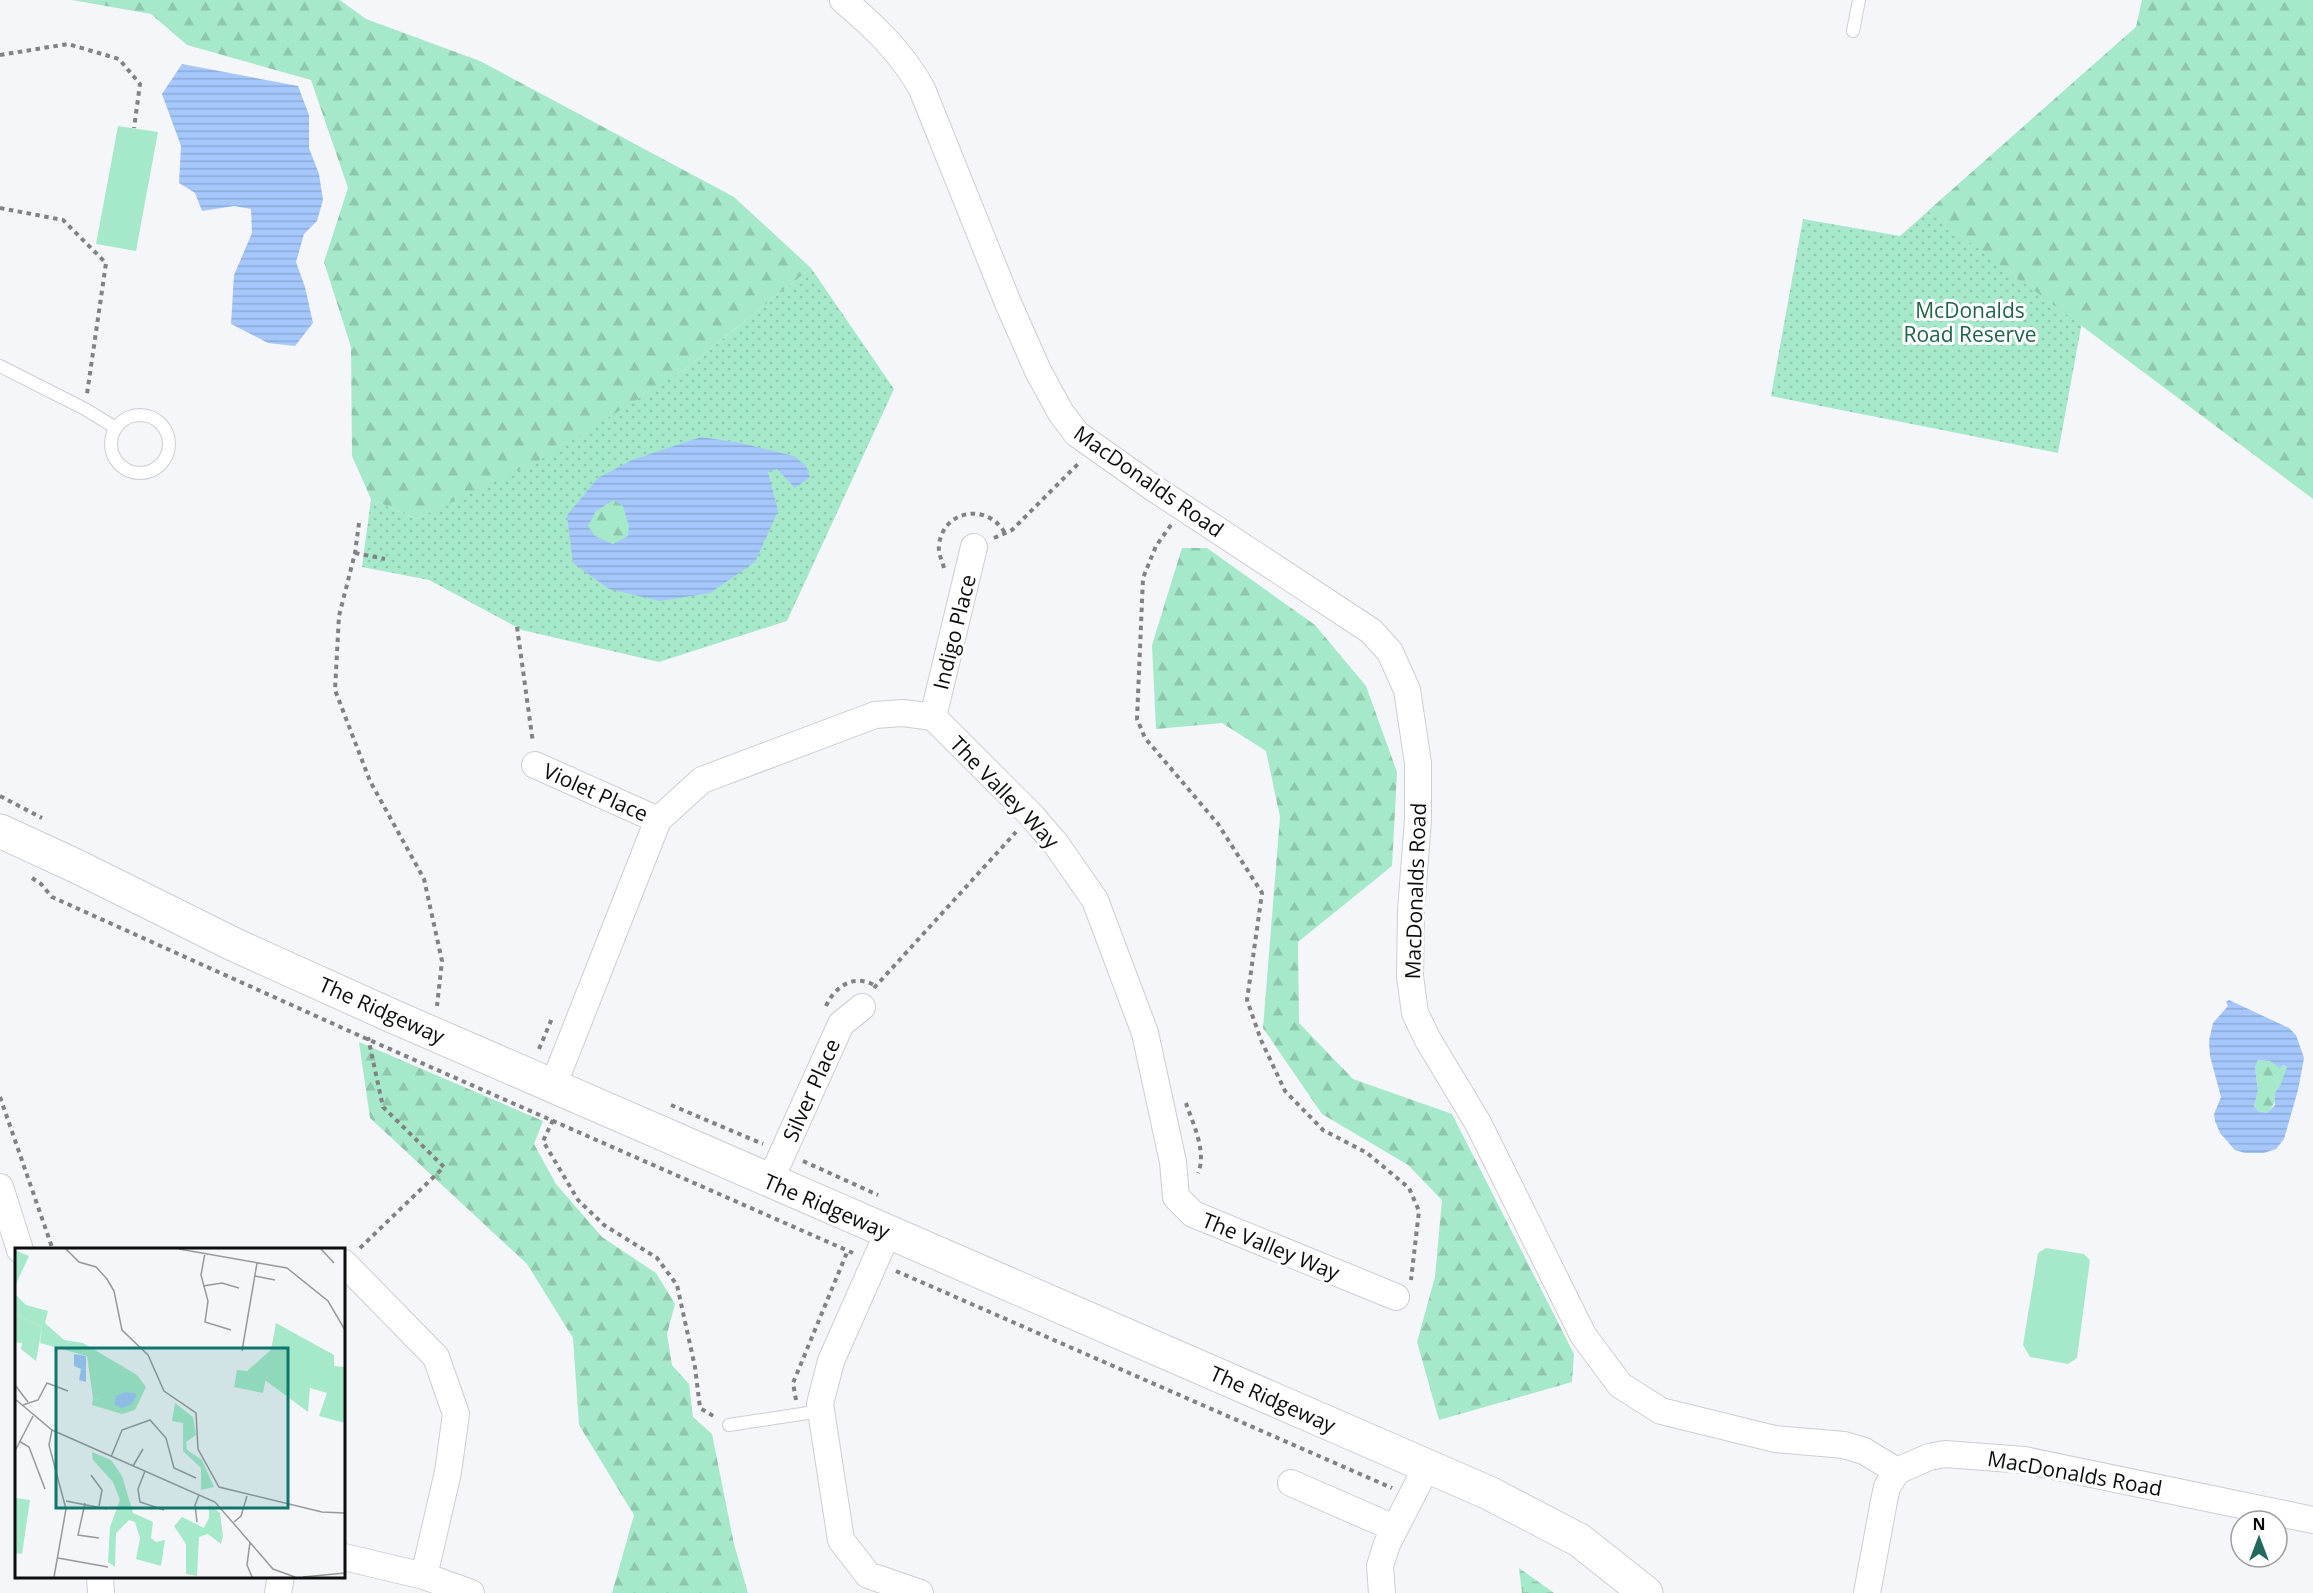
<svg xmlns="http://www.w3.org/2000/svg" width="2313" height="1593" font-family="'Open Sans',sans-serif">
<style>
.grass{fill:url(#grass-dots)}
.forest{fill:url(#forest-firs)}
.wetland{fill:url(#wetland-marsh)}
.pitch{fill:#a6e9ca}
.water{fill:url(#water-rules);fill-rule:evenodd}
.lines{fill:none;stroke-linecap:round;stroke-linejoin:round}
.lane-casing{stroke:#ccced1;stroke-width:14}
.street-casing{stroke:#ccced1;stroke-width:28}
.secondary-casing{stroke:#ccced1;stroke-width:35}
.path{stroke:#808284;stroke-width:4;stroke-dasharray:4.5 4.5;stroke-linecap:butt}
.lane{stroke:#fff;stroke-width:12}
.street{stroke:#fff;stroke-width:26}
.secondary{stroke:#fff;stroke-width:33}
.labels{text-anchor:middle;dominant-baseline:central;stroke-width:6;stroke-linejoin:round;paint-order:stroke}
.park-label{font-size:21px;fill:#20644a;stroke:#fff}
.street-label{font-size:21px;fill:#0c0d0e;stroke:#fff}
.inset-road{fill:none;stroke:#97999b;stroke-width:1.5}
.view{fill:#0f766e;fill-opacity:0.15;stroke:#0f766e;stroke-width:3}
.inset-edge{fill:none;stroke:#0c0d0e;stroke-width:3}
</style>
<defs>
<pattern id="grass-dots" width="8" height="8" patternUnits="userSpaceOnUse" patternTransform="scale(1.5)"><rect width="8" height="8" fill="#a6e9ca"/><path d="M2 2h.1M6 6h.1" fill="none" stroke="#8ec7ac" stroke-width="1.8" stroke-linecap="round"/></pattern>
<pattern id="forest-firs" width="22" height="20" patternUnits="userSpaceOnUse" patternTransform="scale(1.5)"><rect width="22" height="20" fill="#a6e9ca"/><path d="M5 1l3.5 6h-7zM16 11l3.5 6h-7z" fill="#8ec7ac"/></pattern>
<pattern id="wetland-marsh" width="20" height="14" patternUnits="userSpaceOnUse" patternTransform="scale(1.5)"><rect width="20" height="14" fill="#a6e9ca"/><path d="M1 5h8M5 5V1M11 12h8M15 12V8" fill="none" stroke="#8ec7ac"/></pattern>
<pattern id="water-rules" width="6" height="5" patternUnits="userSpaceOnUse" patternTransform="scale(1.5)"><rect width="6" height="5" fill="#a5c7fc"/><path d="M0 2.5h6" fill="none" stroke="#8daad7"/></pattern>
</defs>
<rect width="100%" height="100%" fill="#f4f6f9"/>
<!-- grass -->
<path class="grass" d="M2136 27 2058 453 1771 396 1803 219 1900 236Z
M811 268 894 389 787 621 659 662 522 630 429 580 362 567 371 499 416 519 684 370Z"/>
<!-- forest -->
<path class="forest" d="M72 0H340L366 19 480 61 734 197 811 268 684 370 546 457 416 519 371 499 352 456 351 347 324 262 348 188 311 80 187 45 151 14Z
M2142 0H2313V499L1928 211 2136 27Z
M614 500 623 506 629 526 628 536 613 544 595 536 588 526 596 511Z
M1182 548H1207L1315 625 1366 686 1397 772 1392 866 1298 942 1299 1023 1353 1079 1452 1114 1574 1354 1572 1382 1439 1420 1417 1342 1435 1277 1442 1200 1408 1165 1322 1114 1263 1028 1280 817 1266 751 1222 723 1156 729 1152 645Z
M359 1042 543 1121 534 1144 556 1184 602 1237 656 1273 675 1304 667 1334 672 1365 689 1384 693 1417 712 1434 734 1544 748 1593H612L634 1515 579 1425 573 1338 527 1264 370 1118Z
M2258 1060 2270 1061 2287 1067C2285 1077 2275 1108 2267 1113L2258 1111 2254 1106 2258 1091 2255 1067Z"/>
<!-- wetland -->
<path class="wetland" d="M1519 1568 1554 1593H1522Z"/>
<!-- pitch -->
<path class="pitch" d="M118 126 158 132 136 251 96 244Z
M2046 1248 2084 1254 2090 1260 2077 1358 2068 1364 2030 1357 2023 1345 2038 1253Z"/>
<!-- water -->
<path class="water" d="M182 64 298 86 309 115V148L319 174 323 200 317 221 304 234 296 262 305 287 313 323 295 346 268 343 231 324 234 275 252 233 251 209 234 206 202 211 195 193 179 183 181 146 162 94Z
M701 437 741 443 794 456 806 466 810 477 795 488 777 469 768 472 778 511 755 562 710 593 660 601 609 589 573 563 567 515 598 478 632 460ZM614 500 623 506 629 526 628 536 613 544 595 536 588 526 596 511Z
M2229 1000 2289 1028 2296 1035 2304 1058 2298 1090 2284 1139 2276 1149 2264 1153H2245L2235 1150 2220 1133 2215 1121 2214 1114 2221 1097 2210 1056 2209 1041 2213 1023 2228 1006 2226 1002ZM2258 1060 2270 1061 2280 1068 2283 1065 2287 1067 2280 1086 2275 1093V1105L2267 1113 2258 1111 2254 1106 2258 1091 2255 1067Z"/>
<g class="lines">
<!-- lane casing -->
<g class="lane-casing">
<path id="lane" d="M1853 31 1859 0
M0 366 85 409 116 428
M111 444a29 29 0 1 1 58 0a29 29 0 1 1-58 0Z
M729 1425 821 1411"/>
</g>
<!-- street casing -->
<g class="street-casing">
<path id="street" d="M843 0C875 27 902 53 922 89L1008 303 1038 371 1061 413 1077 434 1152 487 1371 631 1390 652 1407 690 1418 763V820L1411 910 1410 976 1415 1013 1428 1040 1478 1123 1583 1335 1620 1385 1661 1411 1775 1439 1844 1445 1864 1451 1897 1471
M933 717 974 547
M535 765 658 820
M553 1086 658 820 702 780 875 715 903 713 933 717 1031 815 1056 844 1095 900 1145 1033 1173 1162 1176 1197 1193 1214 1396 1297
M770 1181 841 1024 862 1007
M0 1187 20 1250
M888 1232 831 1361 820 1404 841 1540 868 1575 920 1593
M344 1263 436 1357 456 1414 448 1472 424 1576
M1897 1471 1929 1457 1945 1454 2024 1460 2313 1520
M1291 1483 1394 1528
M344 1557 424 1576 471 1593
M100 1576 101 1593
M278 1593 281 1576
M1382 1593 1380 1566 1387 1544 1427 1466
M1867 1593 1884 1501 1887 1487 1897 1471"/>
</g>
<!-- secondary casing -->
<g class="secondary-casing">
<path id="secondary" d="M0 831 76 866 235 945 390 1015 1489 1493 1579 1540 1646 1593"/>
</g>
<!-- path -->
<path class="path" d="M0 55 68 44 119 59 140 84 134 128
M0 208 63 220 106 263 87 394
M359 523 355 553 339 616 335 690 370 781 424 879 442 961 437 1006
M1171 525 1156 546 1143 578 1137 719 1145 738 1218 824 1262 893 1247 1000 1261 1040 1285 1091 1323 1130 1367 1153 1409 1188 1419 1211 1411 1280
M994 538 1012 530 1080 462
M355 553 385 559
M944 568C942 560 938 554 939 545 943 510 987 502 1005 533
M517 627 533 743
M0 796 42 818
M32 878 41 884 52 897 367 1039 853 1253
M874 988 1016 832
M826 1006C835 986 854 974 874 985
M539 1049 553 1016
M0 1097 53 1250
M1186 1103C1193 1124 1207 1152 1198 1173
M671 1105 763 1144
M553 1120 543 1141 578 1200 604 1225 657 1258 677 1285 695 1367 700 1408 715 1417
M803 1161 878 1195
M360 1248 444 1167 383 1107 368 1037
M896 1271 1392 1488
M796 1400 793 1383 848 1250"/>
<!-- lane -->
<use href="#lane" class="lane"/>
<!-- street -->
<use href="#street" class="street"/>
<!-- secondary -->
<use href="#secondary" class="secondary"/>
</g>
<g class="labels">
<!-- park labels -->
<g class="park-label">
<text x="1970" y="310">McDonalds<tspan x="1970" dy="24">Road Reserve</tspan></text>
</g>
<!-- street labels -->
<g class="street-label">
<text transform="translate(1149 481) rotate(35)">MacDonalds Road</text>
<text transform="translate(954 632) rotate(-76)">Indigo Place</text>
<text transform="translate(596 792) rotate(24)">Violet Place</text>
<text transform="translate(1005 792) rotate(46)">The Valley Way</text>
<text transform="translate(1415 891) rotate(-88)">MacDonalds Road</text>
<text transform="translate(382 1010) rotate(24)">The Ridgeway</text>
<text transform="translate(811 1090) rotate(-66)">Silver Place</text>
<text transform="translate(827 1206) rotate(23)">The Ridgeway</text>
<text transform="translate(1271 1246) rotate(22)">The Valley Way</text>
<text transform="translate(1273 1399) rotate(24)">The Ridgeway</text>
<text transform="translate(2075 1473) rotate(10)">MacDonalds Road</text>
</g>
</g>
<!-- overview -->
<g transform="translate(15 1248)">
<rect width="330" height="330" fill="#f4f6f9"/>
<path d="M0 66 27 79 21 113 6 101 7 95 0 94ZM256 102 248 145 219 139 222 122 232 123ZM122 127 131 139 120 162 107 166 77 157 78 150 83 152Z" fill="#a6e9ca"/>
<path d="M0 46 11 57 33 63 30 75 49 92 68 95 122 127 96 146 83 152 78 150 72 108 25 95 27 79 0 66ZM261 75 319 107V118L330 119V175L304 168 312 145 295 140 293 164 235 121 256 102ZM160 155 178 169 181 187 171 194 172 202 187 212 199 239 186 242V220L168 203V175L157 173ZM77 204 96 212 107 228 118 265 138 274 136 290 141 294 150 292 146 318 121 311 125 290 120 274 114 272 101 285 100 319 93 314 95 279 105 252 98 234 78 212ZM0 250 15 252 7 306 0 305ZM195 268V276L208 288 206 296 193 286 184 289 182 328 171 326V296L159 278 167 269 189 280Z" fill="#a6e9ca"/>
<path d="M0 2 14 8 1 36V46H0ZM194 257 205 265 208 288 194 276Z" fill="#a6e9ca"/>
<path d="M59 106 71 108V134L64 132 66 121 59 118ZM111 144 122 146 117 156 107 160 99 156 101 148Z" fill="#a5c7fc"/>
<path class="inset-road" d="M51 1 64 14 81 19 92 31 99 43 107 82 133 107 149 143 181 165 183 201 204 239 307 264 330 265M164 1 272 20 313 53 330 82M306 1 319 15M190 5 186 27 193 53 190 74 216 82M240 28 260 32M188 38 207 35 224 40M227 103 242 15M0 137 13 154M0 151 37 182 200 254 258 321 280 329M8 157 23 152 32 135 53 143M37 182 34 197 51 261 39 329M4 193 14 199 30 241M0 203 18 168M96 209 107 182 135 172 151 190 159 220 181 230M118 218 128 201M130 223 123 241 125 254 149 262M76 227 87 242 84 258M51 253 92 261M70 255 63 287 84 290M182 274 180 257 184 247M219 274 226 268 232 248M235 294 232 317 237 329M43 310 93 319M288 329 330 325"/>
<path class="view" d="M41 100H273V260H41Z"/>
<rect width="330" height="330" class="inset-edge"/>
</g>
<!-- north arrow -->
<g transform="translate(2259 1539)"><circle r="28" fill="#ffffff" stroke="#9e9e9f" stroke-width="1.5"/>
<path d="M0-4.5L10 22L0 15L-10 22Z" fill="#22685c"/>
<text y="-9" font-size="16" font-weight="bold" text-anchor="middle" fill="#0c0d0e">N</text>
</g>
</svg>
